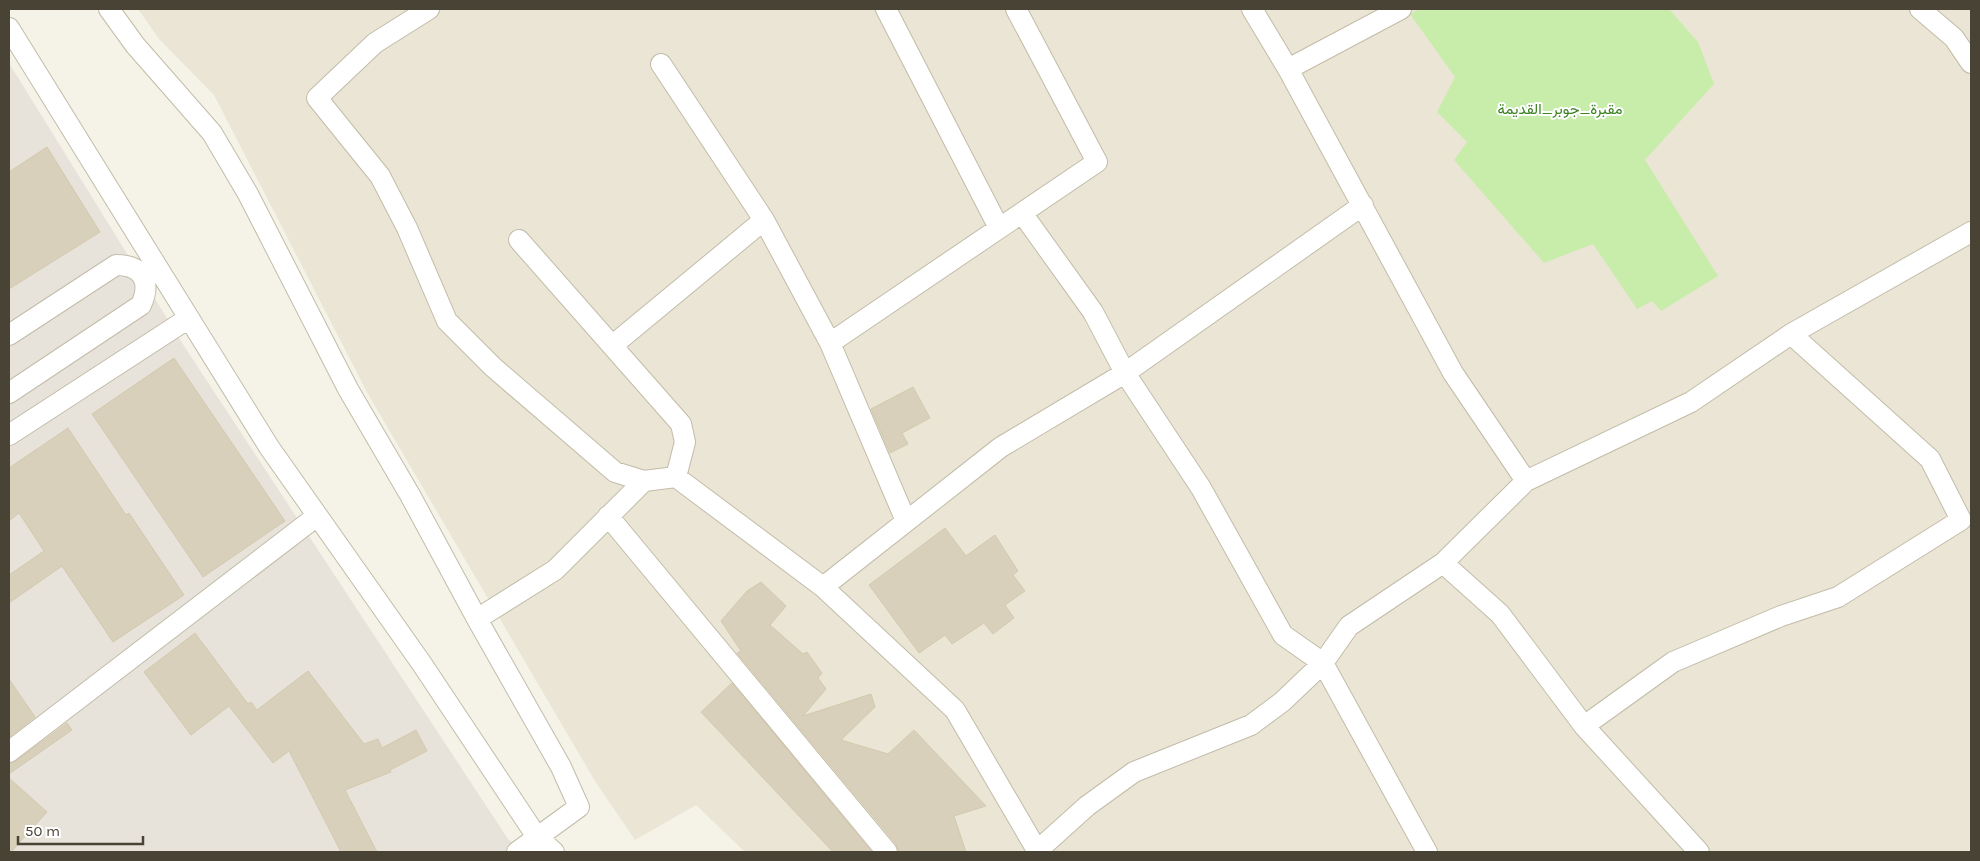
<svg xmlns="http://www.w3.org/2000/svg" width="1980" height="861" font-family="Karla,Vazirmatn,sans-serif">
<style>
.residential{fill:#eae5d4}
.industrial{fill:#e7e3db}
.green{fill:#c8edab}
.building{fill:#d8d0bb;stroke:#d3c9ad}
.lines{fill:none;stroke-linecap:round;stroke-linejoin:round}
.minor-casing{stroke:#c2bca8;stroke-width:22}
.minor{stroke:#fff;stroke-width:20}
.labels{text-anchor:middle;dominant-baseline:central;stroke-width:4;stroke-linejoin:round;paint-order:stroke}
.park-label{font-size:15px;fill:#3b8122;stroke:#fff}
</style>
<rect width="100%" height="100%" fill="#f5f2e7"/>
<!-- residential -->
<path class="residential" d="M138 9H1971V852H745L696 805 635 840 595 781 368 394 214 95 159 39Z"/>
<!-- industrial -->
<path class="industrial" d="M9 63 186 349 508 839 524 852H9Z"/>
<!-- green -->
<path class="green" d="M1420 9H1669L1698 42 1714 84 1645 160 1718 276 1661 311 1652 301 1637 309 1593 244 1544 263 1454 160 1467 142 1437 112 1455 77 1410 14Z"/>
<!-- building -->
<path class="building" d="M47 147 100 232 9 289V172Z
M174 358 285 521 203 577 92 414Z
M913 387 930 418 902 433 908 444 890 453 871 409Z
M68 428 126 515 129 513 184 595 113 642 62 566 9 603V575L44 551 19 513 9 521V468Z
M945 528 966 556 995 535 1018 571 1013 575 1025 591 1005 605 1014 618 993 634 984 623 952 644 945 635 919 653 869 585Z
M761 582 786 606 770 625 803 654 807 652 822 673 818 678 826 689 803 716 871 694 875 707 841 740 888 754 914 730 986 806 954 816 966 852H899L896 844 737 653 741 651 721 621 747 591Z
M195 633 248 704 251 702 257 710 308 671 364 744 378 739 382 748 416 730 427 751 390 770 391 772 345 790 377 852H341L289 751 273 763 229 706 191 735 144 672Z
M9 679 35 717 9 737Z
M732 683 872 852H833L701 712Z
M67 723 72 730 9 774V764L16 761Z
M9 778 47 812 11 852H9Z"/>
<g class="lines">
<!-- minor casing -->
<g class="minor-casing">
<path id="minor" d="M109 9 135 45 212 133 248 194 348 389 410 495 477 619 561 767 579 807 517 852
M429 9 375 43 317 98 380 176 407 228 447 321 493 367 615 472 644 481 676 477 823 587 955 710 1038 852
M886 9 999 228
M1252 9 1288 69 1453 373 1526 481 1691 402 1791 334 1971 232
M1920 9 1954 38 1971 63
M9 28 269 447 422 664 537 837 554 852
M661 64 764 220 830 343 906 521
M1288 69 1401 9
M1022 213 1093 312 1125 373 1201 488 1283 635 1323 663 1427 852
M519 240 681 424 685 442 676 477
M9 335 116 265C142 265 152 281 141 305L9 393
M830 343 1097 162 1016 9
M613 345 764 220
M9 435 189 318
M608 516 887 852
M1443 563 1500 614 1584 726 1699 852
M823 587 1001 447 1125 373 1363 205
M477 619 555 570 644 481
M1584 726 1673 662 1781 616 1838 597 1961 520 1930 459 1791 334
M9 752 317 516
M1037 851 1087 806 1134 772 1251 725 1282 702 1323 663 1349 626 1443 563 1526 481"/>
</g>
<!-- minor -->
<use href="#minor" class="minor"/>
</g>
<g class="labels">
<!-- park labels -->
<g class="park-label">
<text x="1560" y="109">مقبرة_جوبر_القديمة</text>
</g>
</g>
<!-- border -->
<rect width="1980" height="861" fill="none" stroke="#494335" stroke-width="20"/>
<!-- scale -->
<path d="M18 836v8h125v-8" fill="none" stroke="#494335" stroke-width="2.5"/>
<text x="25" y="836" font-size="15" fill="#494335" stroke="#ffffff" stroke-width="4" paint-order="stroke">50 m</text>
</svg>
